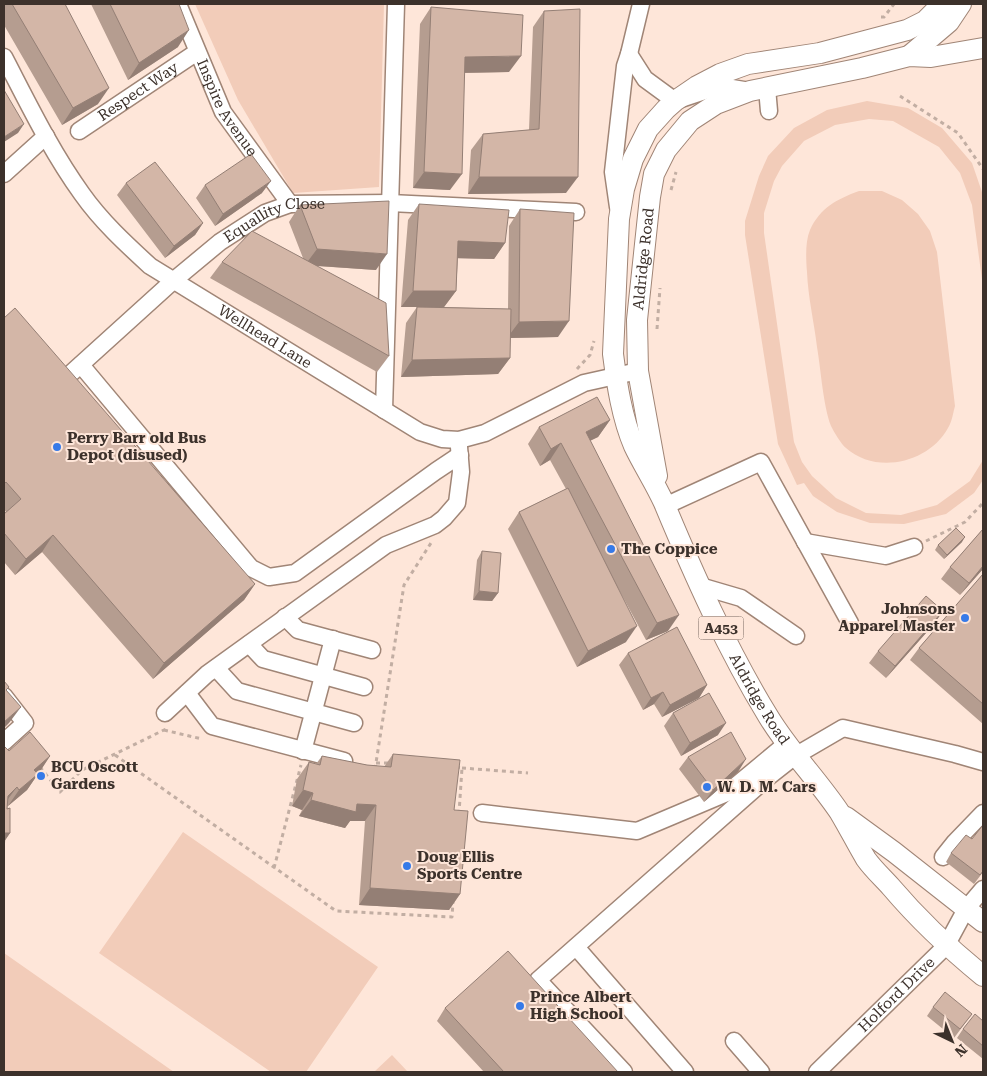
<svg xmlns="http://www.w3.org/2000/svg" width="987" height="1076" font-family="'Roboto Serif',serif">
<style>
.green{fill:#f2ccb9}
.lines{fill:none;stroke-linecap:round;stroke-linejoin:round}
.minor-casing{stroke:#a08576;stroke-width:19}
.major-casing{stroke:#a08576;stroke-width:22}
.path{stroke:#c2aea3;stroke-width:3;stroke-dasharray:4 4;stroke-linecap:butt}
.minor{stroke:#fff;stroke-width:16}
.major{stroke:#fff;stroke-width:20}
.wall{fill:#b59d90}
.shaded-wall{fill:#947f75}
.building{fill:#d3b6a7;stroke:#947f75}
.poi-dot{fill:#367ae8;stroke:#fee6d9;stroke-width:2}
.labels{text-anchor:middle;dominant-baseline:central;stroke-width:4;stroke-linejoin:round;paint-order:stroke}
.shield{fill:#fee6d9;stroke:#76675f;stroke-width:1}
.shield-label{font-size:14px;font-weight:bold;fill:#3c312b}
.street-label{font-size:15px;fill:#3c312b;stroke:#fee6d9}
.poi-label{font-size:15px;font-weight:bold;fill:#3c312b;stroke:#fee6d9;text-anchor:start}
</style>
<rect width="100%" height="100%" fill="#fee6d9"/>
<!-- green -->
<path class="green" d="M195 4H384L379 187 293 193 238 100Z
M867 101 908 108 942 128 972 163 983 195V287L972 205 960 173 939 147 893 121 869 119 835 125 804 141 782 166 774 181 764 213V233L794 442 802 462 812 476 836 498 866 513 901 515 937 505 970 481 983 460V480L974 493 946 514 904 524 870 523 837 512 813 496 804 483 797 485 778 444 745 235V221L759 176 768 156 794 128 827 110Z
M859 191H882L902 200 918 214 930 231 937 252 955 406C953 413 952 422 948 428 929 463 876 475 846 448 841 444 834 432 831 426 823 405 821 370 817 347 814 322 808 297 807 272 806 259 805 242 810 230 820 208 837 199 859 191Z
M183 832 378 967 306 1072H271L99 953Z
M4 953 174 1072H4Z
M392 1055 408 1072H374Z"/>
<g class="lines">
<!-- minor casing -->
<g class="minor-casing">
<g id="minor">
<path id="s1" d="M178 4 223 112 290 204"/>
<path d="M629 54 645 79 675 101 720 86 750 91"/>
<path id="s2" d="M4 57C28 103 51 151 82 194 101 221 126 244 150 266L420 432 442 439 459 440 485 433 584 383 638 371"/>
<path d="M767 88 769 111"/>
<path id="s3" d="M79 131 197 52"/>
<path d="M4 174 46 136"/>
<path d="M618 207 613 172 625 66 629 54 641 4"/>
<path d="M81 365 251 568 269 577 295 573 436 471 460 455"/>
<path id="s4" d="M57 386 173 281 220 242 265 213 290 204 390 203 576 212"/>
<path d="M384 410 396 4"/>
<path d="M665 506 761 462 850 623"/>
<path d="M805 542 886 556 914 547"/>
<path d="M700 586 741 598 796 636"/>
<path d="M285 617 298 630 372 650"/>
<path d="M249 644 263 659 364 687"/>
<path d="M216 668 237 691 354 723"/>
<path d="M187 693 212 726 344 761"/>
<path d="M4 696 25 723 4 742"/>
<path d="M165 713 207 674 386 545 435 525 444 518 457 503 461 472 459 447"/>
<path d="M303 751 333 639"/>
<path d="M482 813 637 831 727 793 786 744"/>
<path d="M943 857 955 842 983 813"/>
<path d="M576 947 685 1072"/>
<path d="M734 1041 761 1072"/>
<path d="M624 1072 538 980 767 778 795 756 843 728 955 754 983 762"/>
<path id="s5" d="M817 1072 946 946 966 909 983 889"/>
</g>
</g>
<!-- major casing -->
<g class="major-casing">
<g id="major">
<path id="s6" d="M942 4 925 21 907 30 820 53 748 64 720 74 697 86 675 101 666 109 648 129 633 159 624 189 619 219 613 354C617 385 622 418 634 446 643 465 655 483 664 503 694 575 727 649 768 716 789 751 818 780 840 813 849 828 857 844 866 859 873 869 883 878 891 887 919 920 950 949 983 976"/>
<path d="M909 56 949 22 961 4"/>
<path id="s7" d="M657 476 638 371 637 320 650 197 654 174 666 150 690 121 716 104 750 91 862 68 909 56 931 57 983 48"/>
<path d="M846 817 894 852 983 922"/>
</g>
</g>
<!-- path -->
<path class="path" d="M881 17H884L894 4
M900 96 958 133 983 169
M671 190 676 172
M657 329 660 288
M577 369 590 355 594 341
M926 541 965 522 983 503
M164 730 202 739
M115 755 336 911 452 917 453 902
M376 763H390
M40 767 60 792 82 770 166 729
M456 767 462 768 459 813
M462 768 528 773
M375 769 404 585 431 543
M274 868 301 765"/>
<!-- minor -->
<use href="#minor" class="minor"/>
<!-- major -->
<use href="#major" class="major"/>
</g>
<!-- wall -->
<path class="wall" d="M4 4H65L98 104 62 125 4 25Z
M91 4H179L178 47 128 80Z
M431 7 509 72 464 73 450 190 413 188 420 24Z
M544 11 566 193 468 194 471 150 483 134 529 130 533 27Z
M126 183 203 223 195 235 165 258 117 195Z
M205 185 262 193 215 226 196 198Z
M419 204 505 243 494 259 458 258 456 291 444 307 508 309 509 226 520 209 558 337 510 338V358L498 374 401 377 406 323 417 307H401L408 220Z
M300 205 376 270 317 266 389 356 377 372 210 278 222 262 303 258 289 222Z
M4 318 255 584 244 600 153 679 42 552 15 575 4 562V514L6 512 4 509Z
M610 420 598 437 590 441 668 631 646 640 618 588 626 642 577 667 508 529 519 512 566 489 550 460 540 466 528 444 539 427Z
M983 529V569L960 595 941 579 950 567Z
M962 542 944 559 935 550 938 545Z
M482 551 498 593 492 601 473 600 477 560Z
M983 574V724L910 660 919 648Z
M943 611 934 624 886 678 869 663 878 651Z
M628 653 707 685 699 698 662 717 654 704 643 710 619 665Z
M673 713 718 735 681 756 664 726Z
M9 751 50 756 27 790 8 806H7L10 833 5 840Z
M393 754 454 810 460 894 449 910 359 905 365 821H350L345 828 299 816 302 810 292 806 297 779 309 762 316 764 322 756 367 765 384 767Z
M688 757 738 772 704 802 679 769Z
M972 839 983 872 974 884 946 862 951 853Z
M933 1007 972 1014 954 1038 927 1016Z
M445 1008 618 1072H484L437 1021Z
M983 1021V1059L957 1038 963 1029Z"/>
<!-- shaded-wall -->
<path class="shaded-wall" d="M189 30 178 47 128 80 139 63Z
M521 56 509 72 453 73 465 57Z
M109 88 98 104 62 125 73 108Z
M24 124 18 133 4 142V137Z
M424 172 462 174 450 190 413 188Z
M479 177H578L566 193 468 194Z
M271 181 262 193 215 226 223 214Z
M203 223 195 235 165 258 174 246Z
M458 241 505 243 494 259 447 258Z
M317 249 387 254 376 270 305 265Z
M413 291H456L444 307H401Z
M569 321 558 337 507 338 519 322Z
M510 358 498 374 401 377 412 360Z
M610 420 598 437 574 448 586 432Z
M561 443 550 460 540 466 551 449Z
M53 535 42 552 15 575 26 559Z
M965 537 962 542 944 559 947 555Z
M983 566V569L960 595 969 583Z
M255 584 244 600 153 679 164 663Z
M479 591 498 593 492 601 473 600Z
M943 611 934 624 886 678 895 666Z
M679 615 668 631 646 640 657 623Z
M637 626 626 642 577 667 588 651Z
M707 685 699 698 662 717 670 705Z
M663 692 654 704 643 710 651 698Z
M21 707 9 723 4 728V722Z
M726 723 718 735 681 756 690 743Z
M50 756 39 773 23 786 34 770Z
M746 759 738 772 704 802 713 790Z
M38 774 27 790 8 806 19 790Z
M17 787 5 803 8 796Z
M303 790 313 793 302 810 292 806Z
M311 800 357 804 376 805 365 821H350L345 828 299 816Z
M5 833H10L4 842Z
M370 888 460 894 449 910 359 905Z"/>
<!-- building -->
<path class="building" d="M12 4H65L109 88 73 108Z
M110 4H179L189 30 139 63Z
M431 7 523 15 521 56 465 57 462 174 424 172Z
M580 9 578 177H479L483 134 539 129 544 11Z
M4 90 24 124 4 137Z
M251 154 271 181 223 214 205 185Z
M155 162 203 223 174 246 126 183Z
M389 201 387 254 317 249 300 205Z
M419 204 509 210 505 243 458 241 456 291H413Z
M520 209 574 213 569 321 519 322Z
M252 231 386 303 389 356 222 262Z
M417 307 511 309 510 358 412 360Z
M15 308 255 584 164 663 53 535 26 559 4 533V514L21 499 6 482 4 484V318Z
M597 397 610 420 586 432 679 615 657 623 561 443 551 449 539 427Z
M568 488 637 626 588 651 519 512Z
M956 528 965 537 947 555 938 545Z
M983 529V566L969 583 950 567Z
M482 551 501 553 498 593 479 591Z
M983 574V704L919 648Z
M926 596 943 611 895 666 878 651Z
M677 627 707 685 670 705 663 692 651 698 628 653Z
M4 681 9 687 6 690 21 707 4 722Z
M709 693 726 723 690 743 673 713Z
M30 732 50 756 34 770 38 774 19 790 17 787 8 796 7 809 10 808V833H5L4 854V746L9 751Z
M731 732 746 759 713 790 688 757Z
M393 754 460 760 454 810 468 811 460 894 370 888 376 805 357 804 356 812 311 800 313 793 303 790 309 762 320 765 322 756 367 765 391 767Z
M983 825V871L980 875 951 853 966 835 972 839Z
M508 951 618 1072H504L445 1008Z
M945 992 972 1014 960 1029 933 1007Z
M975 1014 983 1021V1046L963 1029Z"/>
<!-- markers -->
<g class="poi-dot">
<circle cx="57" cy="447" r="5"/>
<circle cx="611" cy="549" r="5"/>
<circle cx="965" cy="618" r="5"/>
<circle cx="41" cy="776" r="5"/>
<circle cx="707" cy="787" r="5"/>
<circle cx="407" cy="866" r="5"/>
<circle cx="520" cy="1006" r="5"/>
</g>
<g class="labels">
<!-- shield labels -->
<rect class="shield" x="698.5" y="616.5" width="45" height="23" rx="4"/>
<g class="shield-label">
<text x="721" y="628">A453</text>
</g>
<!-- street labels -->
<g class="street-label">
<text stroke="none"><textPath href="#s3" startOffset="71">Respect Way</textPath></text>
<text stroke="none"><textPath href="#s1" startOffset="115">Inspire Avenue</textPath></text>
<text stroke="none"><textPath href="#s4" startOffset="278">Equallity Close</textPath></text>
<text stroke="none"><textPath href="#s7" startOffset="219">Aldridge Road</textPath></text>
<text stroke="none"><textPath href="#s2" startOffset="392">Wellhead Lane</textPath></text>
<text stroke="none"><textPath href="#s6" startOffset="936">Aldridge Road</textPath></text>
<text stroke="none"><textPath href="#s5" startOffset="111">Holford Drive</textPath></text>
</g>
<!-- poi labels -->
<g class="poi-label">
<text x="67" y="438">Perry Barr old Bus<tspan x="67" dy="17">Depot (disused)</tspan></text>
<text x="621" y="549">The Coppice</text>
<text x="955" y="609" text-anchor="end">Johnsons<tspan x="955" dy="17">Apparel Master</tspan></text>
<text x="51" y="767">BCU Oscott<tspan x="51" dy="17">Gardens</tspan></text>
<text x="717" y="787">W. D. M. Cars</text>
<text x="417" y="857">Doug Ellis<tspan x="417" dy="17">Sports Centre</tspan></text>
<text x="530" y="997">Prince Albert<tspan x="530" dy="17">High School</tspan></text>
</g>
</g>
<!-- border -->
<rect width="987" height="1076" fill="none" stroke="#3c312b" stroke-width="10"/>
<!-- north arrow -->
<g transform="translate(952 1041) rotate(137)" stroke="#fee6d9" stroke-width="4" paint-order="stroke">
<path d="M0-4L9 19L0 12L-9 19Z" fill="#3c312b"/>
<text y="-8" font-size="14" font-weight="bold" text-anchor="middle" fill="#3c312b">N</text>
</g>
</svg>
